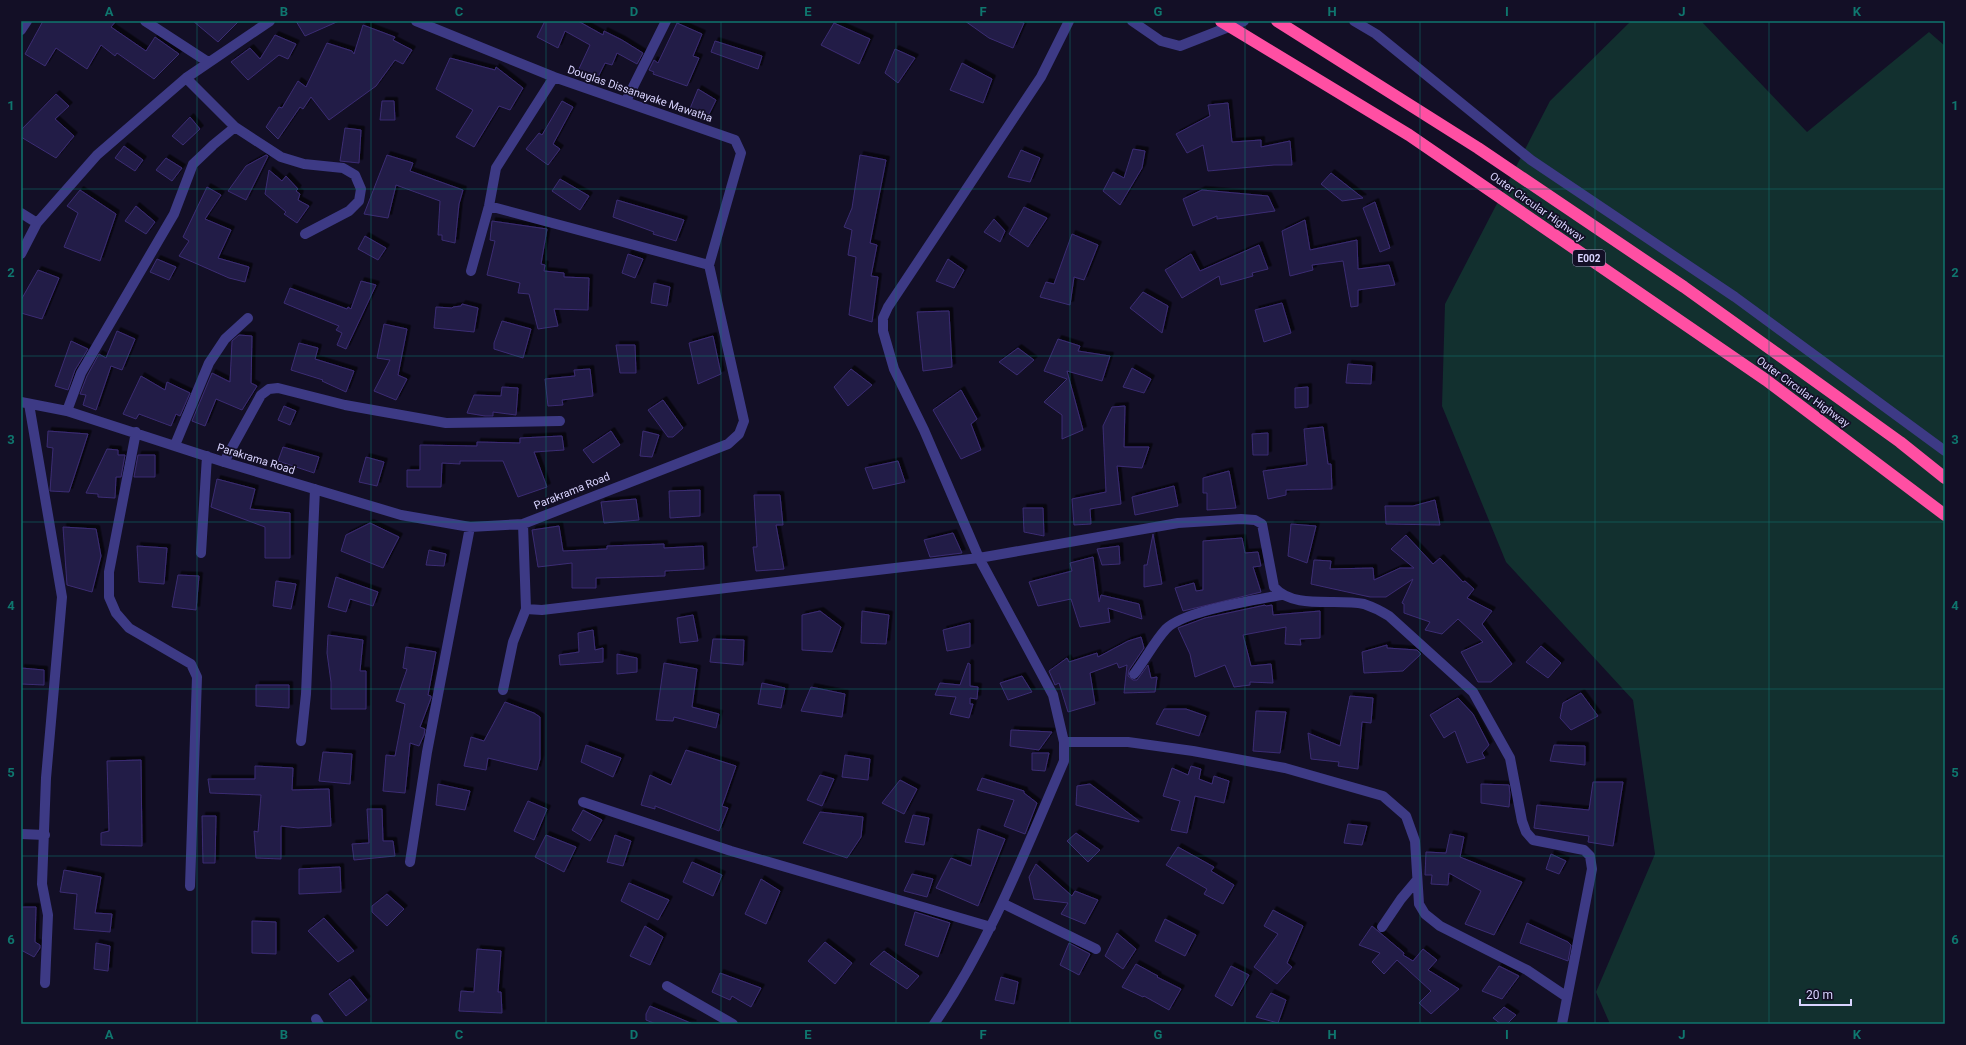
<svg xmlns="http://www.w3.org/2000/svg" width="1966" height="1045" font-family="Roboto,sans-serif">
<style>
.green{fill:#12302f}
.building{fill:#241b47;stroke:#3b2d73;filter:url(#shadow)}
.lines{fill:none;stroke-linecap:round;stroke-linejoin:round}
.minor{stroke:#3d3a85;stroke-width:10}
.highway{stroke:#ff4fa3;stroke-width:12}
.highway-bridge{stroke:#ff4fa3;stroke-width:12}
.grid{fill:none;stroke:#0f766e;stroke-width:1;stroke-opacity:0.55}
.labels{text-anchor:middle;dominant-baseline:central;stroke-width:3.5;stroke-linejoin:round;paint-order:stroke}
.shield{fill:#130f26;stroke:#9e99be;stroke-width:1}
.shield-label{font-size:10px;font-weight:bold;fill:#d9d4ff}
.street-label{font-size:11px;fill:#d9d4ff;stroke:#130f26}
.neatline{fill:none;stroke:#0f766e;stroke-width:1.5}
.grid-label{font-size:13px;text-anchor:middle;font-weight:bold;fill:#0f766e}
</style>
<defs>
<filter id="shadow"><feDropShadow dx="3.5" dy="-3.5" stdDeviation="0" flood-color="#0009"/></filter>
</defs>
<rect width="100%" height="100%" fill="#130f26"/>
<!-- green -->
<path class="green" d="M1631 21H1701L1807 132 1929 32 1945 46V1024H1610L1596 992 1655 854 1633 700 1506 562 1442 406 1445 304 1550 101Z"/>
<!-- building -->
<path class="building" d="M43 21H116L111 27 146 51 155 37 179 54 154 79 117 53 115 56 101 45 87 69 56 48 45 66 25 54Z
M193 21H239L218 42Z
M296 21H339L305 36Z
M545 21H578L603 35 604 31 622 40 643 53 637 64 617 53 612 65 605 63 596 81 577 73 590 45 565 31 558 48 537 37Z
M965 21H1015L1024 23 1013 48 989 38Z
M677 23 702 34 693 56 699 58 687 86 653 74 654 72 649 70 654 60 658 63Z
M834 23 870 39 859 64 821 45Z
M363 25 395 37 393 40 412 50 403 64 395 60 376 86 329 120 311 97 303 109 300 107 278 139 266 127 279 107 282 108 298 81 306 87 327 43 352 51 354 54Z
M275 35 296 44 288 59 279 55 248 80 231 62 250 48 260 59Z
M715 41 762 56 758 69 711 52Z
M895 49 915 58 898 83 885 73Z
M450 58 495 70 496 67 523 88 510 110 499 106 474 147 456 137 473 110 436 89Z
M962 63 992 79 983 103 950 90Z
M698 89 716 100 706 120 689 111Z
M56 94 69 106 55 119 74 136 56 158 21 137V130Z
M382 101H394L395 120H380Z
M562 101 573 107 553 144 560 149 548 165 526 149 539 133 542 135Z
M1228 103 1232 142 1261 140V147L1290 141 1292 165H1274L1208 171 1203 145 1187 153 1176 134 1210 116 1208 105Z
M190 117 200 129 183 145 172 136Z
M345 128 361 130 359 163 340 161Z
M124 146 143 160 135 171 115 158Z
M1133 149 1145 151 1142 168 1120 205 1103 191 1113 172 1124 178Z
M1021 150 1040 158 1030 182 1008 177Z
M266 155 268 156 246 200 228 191 246 166Z
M387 155 413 163 410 171 463 190 459 204 455 243 442 240V235H438L440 201 396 185 388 218 364 214Z
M860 155 886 160 870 243 877 245 871 276 878 277 872 322 849 315 856 257 848 255 852 230 844 227 852 208Z
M166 158 182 168 172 181 156 170Z
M269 170 282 181 286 176 298 189 296 191 300 194 298 200 309 206 297 223 284 214 286 212 265 194Z
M1331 173 1363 198 1342 201 1321 184Z
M560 179 589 196 580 210 552 191Z
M207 187 221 195 205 219 231 230 218 258 249 267 245 282 229 278 179 256 189 241 183 237Z
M80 190 116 214 100 261 64 247 78 213 67 206Z
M1202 190 1268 196 1275 211 1217 219V216L1193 226 1183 199Z
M617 200 684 220 676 241 653 234 654 232 613 217Z
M1375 202 1390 248 1380 252 1363 208Z
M136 206 155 222 146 234 125 221Z
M1024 207 1047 218 1028 247 1009 234Z
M994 219 1005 231 1000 242 984 232Z
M1305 220 1310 250 1357 240 1358 269 1389 265 1395 285 1358 290V306L1351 307 1343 261 1312 265 1313 270 1290 276 1282 231Z
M492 221 547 229 541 264 545 265 544 271 564 273V277L589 278 588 310 554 309 558 326 538 329 529 294 518 293 520 283 487 275 495 241 490 240Z
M1072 234 1098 245 1084 280 1074 277 1070 305 1040 297 1046 282 1054 284Z
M365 236 386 248 378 260 358 249Z
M1259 245 1268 269 1252 273 1253 276 1221 285 1219 276 1182 298 1165 270 1191 254 1200 271Z
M628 254 643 259 635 278 622 273Z
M157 259 176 267 169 280 150 272Z
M948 259 964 270 954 288 936 281Z
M38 270 59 278 42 319 21 313V300Z
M361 281 376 285 346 349 337 345 342 333 336 330 339 326 284 303 290 288 347 309 348 307 351 309Z
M654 283 670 287 667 306 651 303Z
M1143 292 1168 306 1162 333 1130 308Z
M1282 303 1291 333 1264 342 1255 310Z
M462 304 478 308 474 332 434 328 436 307 452 308 453 307 461 306Z
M949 311 952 367 923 371 917 312Z
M502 321 531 329 523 358 494 349V343Z
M384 324 407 329 398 375 407 379 396 400 374 391 390 360 377 358Z
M117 331 135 339 122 370 111 366 96 410 83 405 86 395 80 394 87 376 99 354 106 358Z
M239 335 252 336 251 383 257 386 242 410 216 399 205 426 192 421 212 373 230 382 232 341Z
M713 336 721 374 698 384 689 343Z
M1058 339 1080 346 1078 351 1110 356 1102 381 1067 371 1083 430 1062 439V415L1044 402 1067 379 1044 371Z
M71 341 88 349 75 370 68 390 55 386Z
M299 343 318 348 315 359 354 371 346 392 322 381 323 380 291 370Z
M616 345H635L636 373H620Z
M1018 348 1034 360 1017 375 999 362Z
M1348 364 1372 366 1371 384 1346 383Z
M1132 368 1151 379 1144 393 1123 387Z
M590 369 593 396 562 400 563 405 548 406 545 379 575 376 574 370Z
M851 369 872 385 848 406 834 387Z
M141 376 165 390 167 382 190 393 180 416 176 414 171 426 139 414 136 419 123 414Z
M502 387 518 388 516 415 493 412V416H485L467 413 474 395 501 396Z
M1308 387V407L1295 408V388Z
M961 390 977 419 971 424 981 450 961 459 933 410Z
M663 400 683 428 673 437H668L648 410Z
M284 406 296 411 290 425 278 420Z
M1125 406 1124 447H1149L1142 468 1117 466 1121 504 1090 509 1091 524 1074 525 1072 499 1106 492 1103 426 1112 407Z
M1323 427 1328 464H1331L1332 489 1286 490V495L1268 499 1263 471 1307 465 1304 429Z
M48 431 88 434 69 492 50 491 53 448 47 447Z
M611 431 620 445 593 463 583 450Z
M643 431 659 435 652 457 640 456Z
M1268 433V455H1253L1252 434Z
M562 436 564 450 534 452 547 487 518 497 503 461H460V464L442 463 441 487H407V470H420V445L477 446V442L520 443V438Z
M283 447 319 457 314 473 278 461Z
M107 449 118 450V455H125L121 477H116L115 498 98 497V494L86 493Z
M138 455H155V477H134Z
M366 457 384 462 377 486 359 482Z
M898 461 905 482 873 489 865 468Z
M1229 471 1236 508 1207 510V493H1203V478Z
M217 479 255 489 250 509 290 513V558H265V527L211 507Z
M1174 486 1178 506 1135 515 1132 497Z
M700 490V516L670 518 669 491Z
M754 495H780L783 525H776L784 569 756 571 753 547H757Z
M636 499 639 520 604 523 601 502Z
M1435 500 1440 525 1386 524 1385 506H1413Z
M1023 508H1043L1044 536 1024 532Z
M370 523 399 537 383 568 341 551 346 535Z
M1291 524 1316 526 1307 563 1288 556Z
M559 526 563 551 607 549V546L664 544V548L703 546 704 569 665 571V576L596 578V588H572V563L538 567 532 530Z
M63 527 96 529 101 556 92 592 67 585Z
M953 533 962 553 930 557 924 540Z
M1153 534 1162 584 1144 587V565H1147Z
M1406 535 1433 564 1440 558 1463 582 1465 581 1474 589 1467 598 1492 611 1482 624 1512 664 1491 682H1478L1461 652 1483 642 1458 619 1442 634 1425 630 1430 622 1404 613V604L1402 603 1413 579 1386 597H1370L1311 584 1314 560 1331 561 1330 569 1373 568 1374 580 1400 568H1414L1391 549Z
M1242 538 1245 553 1258 552 1261 566 1253 567 1261 592 1183 611 1175 588 1194 583 1196 591 1203 590V541Z
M137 546 167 548 164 584 139 582Z
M1119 546 1120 564 1102 565 1097 549Z
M429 550 446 554 444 566 426 565Z
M1093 557 1099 602 1101 595 1139 604 1142 619 1108 608 1110 622 1080 627 1071 599 1038 606 1029 582 1072 571 1070 563Z
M178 575 199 576 196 610 172 607Z
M336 577 378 592 373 606 350 599 346 612 328 607Z
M276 581 296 584 291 609 273 606Z
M1265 605 1266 606 1272 605 1273 615 1320 611V638L1300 639 1301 645 1285 644 1286 627 1243 635 1251 666 1271 664 1273 683 1250 682V685L1234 687 1225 665 1195 677 1190 654 1178 628 1205 618Z
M820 611 841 627 832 652 802 650V615Z
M862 611 889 615 886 644 861 643Z
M693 615 698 641 680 643 677 618Z
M970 623V647L947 651 943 630Z
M593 630 595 650 603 648V662L560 665 559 655 579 652 578 633Z
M328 635 363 640 360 671H366V709H331V682L327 653Z
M1141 637 1144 648 1129 670 1128 676 1133 680H1137L1148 665 1151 678 1157 677 1155 692 1124 693 1127 665 1119 668 1117 663 1090 673 1095 704 1068 712 1059 683 1055 685 1049 671 1067 658 1069 662 1097 653 1098 657 1128 641Z
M713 639 744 640 743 665 710 662Z
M1387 645V648L1417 650 1421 654 1403 671 1364 673 1362 652Z
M1541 646 1561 663 1548 678 1526 662Z
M406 647 436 652 428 695 431 696V698L420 727 425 729 424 735 419 746 410 743 405 793 383 791 386 755 395 756 405 704 396 701 407 669 403 668Z
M617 654 637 658V672L617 674Z
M664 663 697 669 692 707 719 714 716 728 674 717 673 721 656 720Z
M968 663 970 664V686L978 687 977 699 970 698V704H973L969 718 950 714 956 697 935 695 940 683 960 685Z
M21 668 44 670V685L21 684Z
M1022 676 1032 692 1008 700 1000 683Z
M762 683 785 688 781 708 758 704Z
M256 685H289V708L256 706Z
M811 687 845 694 842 717 801 711Z
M1581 693 1598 716 1571 730 1560 718 1563 703Z
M1350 696 1373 698 1371 723 1362 722 1358 769 1338 766 1339 762 1311 759 1308 733 1340 746Z
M1458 698 1473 714 1489 745 1482 753 1485 758 1467 763 1455 731 1444 738 1430 715Z
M505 702 534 713 540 717V759L537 770 488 758 486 770 464 766 471 737 484 741Z
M1164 709H1186L1206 716 1199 736 1156 724Z
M1256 711 1286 712 1280 753 1253 751Z
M1011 730 1052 732 1039 750 1010 746Z
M586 745 621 758 613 777 581 762Z
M1554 745 1585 746V765L1550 761Z
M686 750 736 766 722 806 728 808 719 831 655 806V809L641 805 650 775 671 785Z
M323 752 352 754 350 784 319 781Z
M1032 753H1049L1045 771 1032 770Z
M845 755 870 759 868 780 842 777Z
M141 760 142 846 101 845V833L109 831 107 761Z
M255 766 293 768 292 790 329 789 331 826 298 828 281 826V859L256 858 254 831 258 832 261 795 210 793 208 779H255Z
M1191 766 1201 769 1199 779 1212 784 1214 776 1229 781 1224 803 1195 796 1187 833 1171 830 1180 801 1163 796 1172 768 1188 775Z
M820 775 834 779 822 806 807 800Z
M982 778 1024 791V793L1037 803 1025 834 1004 826 1014 800 977 790Z
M900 780 917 789 904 814 882 803Z
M1593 782H1623L1613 846 1588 842 1589 836 1534 828 1537 805 1589 810Z
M438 784 470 791 465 810 436 805Z
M1090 784 1139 821V822L1076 805 1077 786Z
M1481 784 1509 785 1510 795 1509 807 1481 803Z
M528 801 547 809 534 840 514 831Z
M367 809H382L383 841H393L395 856 354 860 352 844 369 843Z
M583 810 602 820 590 841 572 830Z
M820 812 863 817 861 837 847 858 803 843Z
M913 815 929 818 924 845 905 842Z
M202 816H216L215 863H203Z
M1348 824 1367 826 1362 845 1344 843Z
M978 829 1005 839 978 906 936 888 951 858 971 866Z
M1076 833 1100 850 1088 862 1067 841Z
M1450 834 1464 837 1460 857 1522 882 1494 935 1465 924 1481 891 1449 873 1448 885 1431 884 1432 875H1425L1426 852 1446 853Z
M546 835 576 847 564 872 535 857Z
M615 835 631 841 623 866 607 862Z
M1178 847 1214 867 1211 871 1234 885 1223 904 1204 894 1207 889 1166 865Z
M1551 854 1566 861 1559 874 1546 869Z
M692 862 722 875 713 896 683 882Z
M1036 864 1072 896 1075 891 1098 900 1085 924 1061 914 1068 903 1034 899 1029 877Z
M340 867 341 892 299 894V869Z
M64 870 101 877 95 913 112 914 110 932 74 929 77 894 60 892Z
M912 874 933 879 927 897 904 891Z
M761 879 780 891 766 924 745 914Z
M629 883 669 900 658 920 621 901Z
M387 894 404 909 387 926 372 912V906Z
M21 907H36L35 942 40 945V948L34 957 21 950Z
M1273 910 1303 926 1287 963 1292 967 1277 984 1254 967 1278 934 1264 926Z
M915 912 950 923 938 957 905 945Z
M324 918 354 951 338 962 308 931Z
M1165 919 1196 935 1185 956 1155 941Z
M252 921 276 922V954L252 953Z
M1527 923 1568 942 1571 945 1568 961 1520 943Z
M645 926 663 937 650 965 630 956Z
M1372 926 1404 953 1403 955 1413 961 1423 949 1437 960 1428 970 1459 989 1431 1014 1419 1003 1431 991 1397 960 1384 974 1372 962 1380 953 1359 945Z
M1117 933 1136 949 1123 969 1105 956Z
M825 942 852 963 835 984 808 961Z
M96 943 110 946 108 971 94 969Z
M1069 943 1090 954 1079 975 1060 965Z
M477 949 501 951 498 992H501L502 1013 459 1011 461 991 474 992Z
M884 951 919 976 907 989 870 964Z
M1136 964 1158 976 1157 977 1181 989 1169 1010 1144 996 1143 997 1122 987Z
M1231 966 1249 975 1232 1006 1215 996Z
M1499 966 1519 976 1502 999 1482 991Z
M720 973 761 988 751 1007 732 996 730 1000 712 992Z
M1001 977 1018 982 1014 1004 995 1000Z
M350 979 367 1000 346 1016 329 994Z
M1271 993 1286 1000 1278 1023 1256 1017Z
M650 1006 693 1024H656L646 1020V1014Z
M1504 1007 1516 1015 1507 1024H1501L1493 1018Z"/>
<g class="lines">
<!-- minor -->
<path class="minor" d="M145 21 208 62
M416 21 554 77 735 140 741 153 709 265
M1132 21 1161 41 1180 46 1244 21
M1354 21 1376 34 1531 160 1735 297 1945 451
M21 30 27 21
M186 78 235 127 281 157 304 164 343 168 355 175 361 189 359 201 349 211 305 234
M626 101 666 21
M21 213 37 223
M21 254 37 223 97 155 186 78 270 21
M471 271 489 206 496 168 554 77
M21 402 67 411 224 462 401 515 470 527 523 524 728 444 739 434 744 421 709 265 489 206
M29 404 62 597 46 778 42 884 48 915 45 983
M67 411 81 373 174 214 193 164 213 145 235 127
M136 432 109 572V597L116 613 129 628 191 664 197 677 190 886
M175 445 209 363 225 339 248 318
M224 462 261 395 269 389 278 388 345 405 446 423 560 421
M523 524 526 609 542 610 979 558 1178 523 1241 519 1255 520 1262 524 1274 587C1294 610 1336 598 1364 604 1373 607 1381 611 1389 616L1473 692 1510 758 1522 821 1526 832 1533 840 1584 850 1590 856 1592 869 1562 1024
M201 553 207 456
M1134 674C1145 660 1154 642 1166 629 1183 611 1255 600 1281 595
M503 690 513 642 526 609
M301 741 306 694 315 489
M1064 742H1128L1193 751 1285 768 1383 796 1406 816 1415 841 1419 904 1425 914 1440 926 1527 970 1567 997
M583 802 731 851 991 927
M21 834 45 835
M410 862 427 752 470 527
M1002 903 1096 949
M1382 927 1401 899 1417 880
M667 986 733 1024
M316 1019 319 1024
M934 1024C990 943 1025 851 1064 761V742L1053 695 979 558 924 430 894 369 883 331V318L888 307 1041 77 1069 21"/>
<!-- highway -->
<path class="highway" d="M1277 21 1478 148 1684 287 1900 442 1945 478"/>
<!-- highway-bridge -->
<path class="highway-bridge" d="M1221 21 1409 135 1766 380 1945 515"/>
</g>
<!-- grid -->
<path class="grid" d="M197 21V1024M371 21V1024M546 21V1024M721 21V1024M896 21V1024M1070 21V1024M1245 21V1024M1420 21V1024M1595 21V1024M1769 21V1024M21 189H1945M21 356H1945M21 522H1945M21 689H1945M21 856H1945"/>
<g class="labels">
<!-- shield labels -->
<rect class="shield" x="1573" y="250" width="32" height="16" rx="3"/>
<g class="shield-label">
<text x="1589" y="258">E002</text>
</g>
<!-- street labels -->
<g class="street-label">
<text transform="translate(640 94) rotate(19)">Douglas Dissanayake Mawatha</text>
<text transform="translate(1537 207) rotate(35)">Outer Circular Highway</text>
<text transform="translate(1803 392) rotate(36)">Outer Circular Highway</text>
<text transform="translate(256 459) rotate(17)">Parakrama Road</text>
<text transform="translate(572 491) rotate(-22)">Parakrama Road</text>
</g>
</g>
<!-- border -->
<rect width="1966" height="1045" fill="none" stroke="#130f26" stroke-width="44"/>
<!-- scale -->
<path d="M1800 999v6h51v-6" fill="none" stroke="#d9d4ff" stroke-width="2"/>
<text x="1806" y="999" font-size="12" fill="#d9d4ff" stroke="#130f26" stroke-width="3" paint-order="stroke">20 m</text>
<rect x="22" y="22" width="1922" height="1001" class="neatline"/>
<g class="grid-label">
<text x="109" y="16">A</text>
<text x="284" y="16">B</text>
<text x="459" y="16">C</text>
<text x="634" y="16">D</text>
<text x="808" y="16">E</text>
<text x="983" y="16">F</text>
<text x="1158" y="16">G</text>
<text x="1332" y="16">H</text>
<text x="1507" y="16">I</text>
<text x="1682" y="16">J</text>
<text x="1857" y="16">K</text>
<text x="11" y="110">1</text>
<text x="1955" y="110">1</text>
<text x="11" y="277">2</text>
<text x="1955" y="277">2</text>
<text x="11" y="444">3</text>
<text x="1955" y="444">3</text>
<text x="11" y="610">4</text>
<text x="1955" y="610">4</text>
<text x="11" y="777">5</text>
<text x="1955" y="777">5</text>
<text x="11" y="944">6</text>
<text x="1955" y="944">6</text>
<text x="109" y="1039">A</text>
<text x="284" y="1039">B</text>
<text x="459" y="1039">C</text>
<text x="634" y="1039">D</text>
<text x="808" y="1039">E</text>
<text x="983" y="1039">F</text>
<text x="1158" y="1039">G</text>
<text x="1332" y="1039">H</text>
<text x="1507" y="1039">I</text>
<text x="1682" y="1039">J</text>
<text x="1857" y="1039">K</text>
</g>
</svg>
